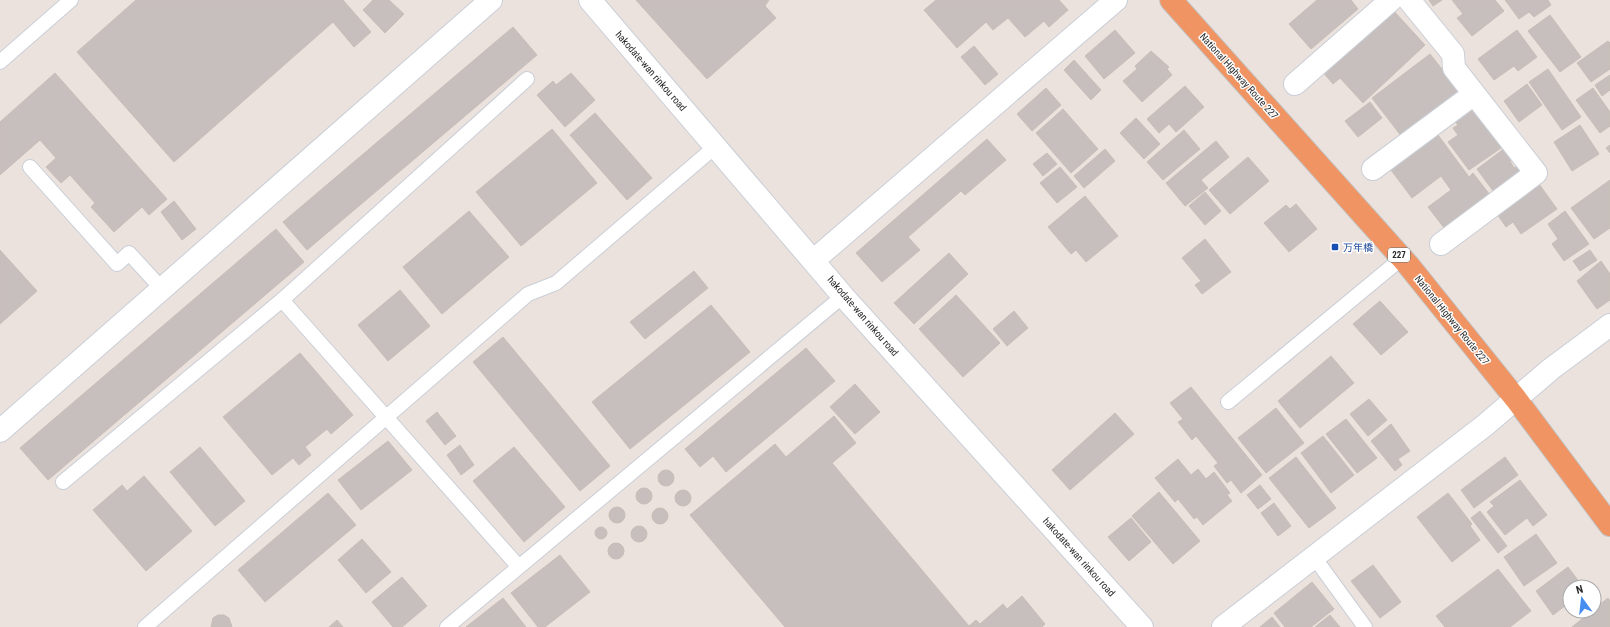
<svg xmlns="http://www.w3.org/2000/svg" width="1610" height="627" font-family="'Roboto Condensed','Noto Sans JP',sans-serif">
<style>
.building{fill:#c7bfbd;stroke:#c7beb7}
.lines{fill:none;stroke-linecap:round;stroke-linejoin:round}
.service-casing{stroke:#c9ced7;stroke-width:16}
.minor-casing{stroke:#c9ced7;stroke-width:24}
.tertiary-casing{stroke:#c9ced7;stroke-width:24}
.trunk-casing{stroke:#c3c3c3;stroke-width:24}
.service{stroke:#fff;stroke-width:14}
.minor{stroke:#fff;stroke-width:22}
.tertiary{stroke:#fff;stroke-width:22}
.trunk{stroke:#ef9462;stroke-width:22}
.transit-dot{fill:#1a4fb4;stroke:#fff;stroke-width:1.5}
.labels{text-anchor:middle;dominant-baseline:central;stroke-width:3;stroke-linejoin:round;paint-order:stroke}
.shield{fill:#fff;stroke:#6a6a6a;stroke-width:1}
.shield-label{font-size:9px;font-weight:bold;fill:#2a2a2a}
.street-label{font-size:10px;fill:#2a2a2a;stroke:#fff}
.transit-label{font-size:10px;fill:#164399;stroke:#fff;text-anchor:start}
</style>
<rect width="100%" height="100%" fill="#ece2dd"/>
<!-- building -->
<path class="building" d="M136 0H343L371 32 354 47 333 22 174 162 77 52Z
M373 0H389L404 14 385 33 363 10Z
M636 0H769L765 6 776 18 707 79Z
M936 0H1059L1068 10 1049 27 1044 21 1025 37 1008 18 993 30 986 22 957 48 924 10Z
M1317 0H1351L1358 9 1311 49 1289 24Z
M1429 0H1442L1433 6Z
M1452 0H1495L1504 11 1472 36 1457 18 1463 14Z
M1505 0H1548L1551 5 1534 17 1529 12 1519 19Z
M1391 8 1425 45 1363 103 1340 78 1333 84 1322 71Z
M1550 15 1581 57 1560 72 1528 31Z
M513 27 537 55 307 250 283 222Z
M1115 30 1135 53 1104 79 1085 56Z
M1517 30 1537 57 1518 71 1514 66 1494 80 1478 59Z
M1608 41 1610 43V69L1591 82 1577 63Z
M974 46 998 74 985 85 961 57Z
M1151 51 1169 67 1167 69 1172 75 1142 102 1123 81 1137 69 1135 66Z
M1430 54 1460 92 1402 137 1372 98Z
M1074 60 1101 90 1091 100 1064 70Z
M1548 69 1581 117 1562 130 1529 82Z
M55 73 167 199 149 215 142 207 114 232 91 207 95 203 70 175 61 183 46 167 56 158 40 140 0 175V122Z
M571 73 595 100 565 127 537 95 553 81 556 85Z
M1610 75V90L1602 96 1595 85Z
M1527 84 1542 105 1519 122 1504 101Z
M1185 86 1204 107 1176 132 1169 124 1159 133 1147 119Z
M1046 88 1061 105 1032 131 1017 114Z
M1593 88 1610 112V126L1600 133 1576 100Z
M1370 102 1382 118 1358 137 1345 121Z
M1471 107 1501 148 1469 170 1448 142 1458 135 1453 128 1458 125 1453 119Z
M1063 109 1098 149 1071 173 1036 133Z
M595 113 652 178 627 200 570 135Z
M1136 118 1160 144 1144 159 1120 133Z
M1580 125 1599 154 1572 171 1554 142Z
M552 129 597 183 521 246 476 192Z
M1184 130 1200 149 1163 180 1147 162Z
M1438 135 1469 177 1473 173 1490 195 1445 229 1428 207 1451 190 1441 176 1412 198 1391 170Z
M987 139 1006 160 965 195 961 191 908 237 920 250 882 282 856 253Z
M1216 141 1229 157 1201 180 1208 188 1185 206 1166 183Z
M1610 145V153L1606 148Z
M1505 148 1513 158 1510 161 1514 168 1519 165 1525 173 1496 195 1477 169Z
M1105 149 1115 161 1084 188 1074 176Z
M1047 153 1057 164 1043 176 1033 164Z
M1248 157 1269 181 1230 214 1209 190Z
M1060 167 1077 187 1057 203 1040 183Z
M1610 180V228L1594 239 1571 208Z
M1539 184 1557 209 1521 234 1513 222 1506 227 1497 214Z
M1205 192 1221 211 1205 225 1189 206Z
M1085 196 1118 236 1086 262 1076 250 1071 254 1048 227Z
M174 201 196 229 182 240 161 212Z
M1296 204 1317 229 1289 252 1264 223 1286 205 1290 209Z
M469 211 509 257 442 314 403 267Z
M1565 211 1589 244 1564 261 1552 244 1558 239 1548 224Z
M276 229 304 262 48 480 20 448Z
M1205 239 1231 272 1202 294 1195 285 1201 281 1182 258Z
M0 250 37 291 0 324Z
M1590 250 1597 260 1580 271 1573 261Z
M949 253 968 274 914 324 894 303Z
M1601 261 1610 274V300L1597 309 1577 281Z
M694 271 708 288 645 339 630 322Z
M400 290 430 326 388 361 358 325Z
M956 295 1000 343 963 377 919 329Z
M1380 301 1408 332 1381 355 1353 324Z
M711 305 750 352 630 449 592 402Z
M1014 311 1028 328 1007 346 993 329Z
M503 337 610 466 580 491 473 362Z
M806 348 835 381 726 472 713 456 700 467 685 449Z
M300 353 353 415 331 434 327 429 305 447 311 455 299 465 293 458 272 475 223 417Z
M1331 356 1354 383 1300 428 1278 401Z
M855 384 880 412 855 434 830 407Z
M1191 387 1262 475 1241 493 1231 480 1227 483 1214 466 1218 463 1196 436 1192 440 1178 422 1183 419 1170 403Z
M1369 399 1387 420 1368 436 1350 414Z
M1276 408 1304 443 1266 473 1238 438Z
M437 412 456 436 445 445 426 421Z
M1115 413 1134 434 1070 490 1052 470Z
M834 416 856 443 832 463 969 626 976 620 980 624 1003 604 1007 609 1022 596 1045 624 1042 627H785L690 515 775 444 786 457Z
M1346 419 1377 458 1357 473 1326 434Z
M1391 424 1410 451 1398 459 1402 465 1395 471 1371 441Z
M1323 436 1354 475 1331 493 1301 453Z
M388 441 412 470 361 510 338 480Z
M460 445 474 465 461 475 447 455Z
M200 447 245 501 215 526 170 472Z
M514 447 565 507 524 542 473 481Z
M1296 457 1336 508 1309 528 1269 478Z
M1505 457 1518 475 1474 508 1461 490Z
M1178 459 1191 475 1198 469 1206 479 1214 472 1230 493 1227 495 1232 501 1203 525 1197 517 1194 519 1178 499 1175 502 1155 478Z
M658 478a8 8 0 1 1 16 0a8 8 0 1 1-16 0Z
M144 476 192 531 146 571 93 510 122 485 127 491Z
M1520 480 1547 515 1533 526 1527 518 1505 535 1487 512 1494 506 1490 502Z
M1260 485 1271 499 1258 509 1247 495Z
M636 496a8 8 0 1 1 16 0a8 8 0 1 1-16 0Z
M675 498a8 8 0 1 1 16 0a8 8 0 1 1-16 0Z
M1159 492 1200 541 1173 564 1132 516Z
M328 493 356 525 265 602 238 570Z
M1448 493 1472 524 1470 526 1480 540 1452 562 1417 517Z
M1274 503 1291 526 1278 536 1261 513Z
M609 515a8 8 0 1 1 16 0a8 8 0 1 1-16 0Z
M652 516a8 8 0 1 1 16 0a8 8 0 1 1-16 0Z
M1480 511 1507 546 1498 553 1471 518Z
M1131 518 1151 542 1129 561 1108 537Z
M631 534a8 8 0 1 1 16 0a8 8 0 1 1-16 0Z
M595 533a6 6 0 1 1 12 0a6 6 0 1 1-12 0Z
M1536 534 1557 563 1524 586 1504 557Z
M362 539 391 572 366 593 338 560Z
M608 551a8 8 0 1 1 16 0a8 8 0 1 1-16 0Z
M560 555 590 592 545 627H538L511 593Z
M1373 565 1401 602 1380 618 1351 581Z
M1568 567 1583 587H1570V602L1553 615 1536 591Z
M1498 569 1531 611 1510 627H1445L1436 616Z
M402 577 427 606 402 627H393L372 602Z
M1312 582 1334 609 1311 627H1285L1274 613Z
M503 598 526 627H466Z
M1608 598 1610 601V627H1572Z
M218 615H224L229 618 232 627H211L213 618Z
M1330 615 1340 627H1315Z
M1272 617 1280 627H1260Z
M337 620 343 627H329Z"/>
<g class="lines">
<!-- service casing -->
<g class="service-casing">
<path id="service" d="M0 62 71 0
M30 167 117 264 129 253 162 289
M282 300 519 567
M1228 402 1402 258
M63 482 282 300 527 79
M1314 557 1365 627
M145 627 528 294 556 283 716 146
M447 627 843 296"/>
</g>
<!-- minor casing -->
<g class="minor-casing">
<path id="minor" d="M1409 0 1453 54 1454 68 1536 173 1441 244
M1295 84 1391 0
M1373 169 1474 94
M814 260 1116 0
M0 431 491 0
M1223 627 1484 426 1551 369 1610 325"/>
</g>
<!-- tertiary casing -->
<g class="tertiary-casing">
<path id="tertiary" d="M590 0 843 296 1142 627"/>
</g>
<!-- trunk casing -->
<g class="trunk-casing">
<path id="trunk" d="M1171 0 1409 266 1516 399 1610 525"/>
</g>
<!-- service -->
<use href="#service" class="service"/>
<!-- minor -->
<use href="#minor" class="minor"/>
<!-- tertiary -->
<use href="#tertiary" class="tertiary"/>
<!-- trunk -->
<use href="#trunk" class="trunk"/>
</g>
<!-- markers -->
<rect class="transit-dot" x="1331" y="243" width="8" height="8" rx="2"/>
<g class="labels">
<!-- shield labels -->
<rect class="shield" x="1388" y="248" width="22" height="14" rx="3"/>
<g class="shield-label">
<text x="1399" y="255">227</text>
</g>
<!-- street labels -->
<g class="street-label">
<text transform="translate(651 71) rotate(49)">hakodate-wan rinkou road</text>
<text transform="translate(1239 76) rotate(48)">National Highway Route 227</text>
<text transform="translate(863 316) rotate(49)">hakodate-wan rinkou road</text>
<text transform="translate(1452 320) rotate(51)">National Highway Route 227</text>
<text transform="translate(1079 557) rotate(48)">hakodate-wan rinkou road</text>
</g>
<!-- transit labels -->
<g class="transit-label">
<text x="1343" y="247">万年橋</text>
</g>
</g>
<!-- north arrow -->
<g transform="translate(1582 599) rotate(345)"><circle r="19" fill="#ffffff" stroke="#aaaaaa"/>
<path d="M0-3L7 15L0 10L-7 15Z" fill="#468df0"/>
<text y="-6" font-size="11" font-weight="bold" text-anchor="middle" fill="#2a2a2a">N</text>
</g>
</svg>
